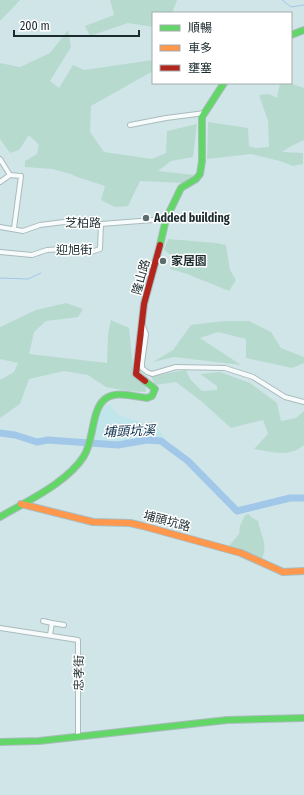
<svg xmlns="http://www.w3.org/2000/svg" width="304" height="795" font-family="'Fira Sans Condensed','Noto Sans TC',sans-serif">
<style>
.built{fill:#c0e5ea}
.green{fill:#b7dacf}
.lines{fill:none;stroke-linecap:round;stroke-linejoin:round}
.stream{stroke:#a1c8e9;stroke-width:1}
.river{stroke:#a1c8e9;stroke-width:7}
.street-casing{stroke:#aabbbd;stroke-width:6}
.fast-casing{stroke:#aabbbd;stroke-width:8}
.slow-casing{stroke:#aabbbd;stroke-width:8}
.jam-casing{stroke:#aabbbd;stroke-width:8}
.street{stroke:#f8fbfc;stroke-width:4}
.fast{stroke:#63d668;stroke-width:6}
.slow{stroke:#ff974d;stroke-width:6}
.jam{stroke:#b3261e;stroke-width:6}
.poi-dot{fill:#5b6d6f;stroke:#fff;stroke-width:1.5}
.labels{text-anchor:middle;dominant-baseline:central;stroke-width:3;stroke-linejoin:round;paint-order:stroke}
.poi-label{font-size:12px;font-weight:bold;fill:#1c2c2e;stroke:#fff;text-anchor:start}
.street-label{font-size:12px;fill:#1c2c2e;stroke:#fff}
.water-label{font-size:13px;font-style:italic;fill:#092d4b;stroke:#fff}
</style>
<rect width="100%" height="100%" fill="#d0e5e8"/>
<!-- built -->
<path class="built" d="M110 404 118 415 135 420 159 431 167 440 165 442 160 439H150L124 443H109L93 441 95 429 100 414 106 405Z"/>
<!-- green -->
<path class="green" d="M0 0H20L0 21Z
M110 0H177L172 13H153V27L128 23 90 36 85 26 114 15Z
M68 30 71 47 50 81 59 88 73 65 84 70 153 60V71L91 106 90 132 104 152 152 159 166 153 167 131 197 124 193 157 171 161 158 171 195 175 183 183 140 181 128 206 115 207 101 200 105 186 77 177 71 174 52 169 25 167V161L37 154 39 145 29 135 19 150 10 153 0 139V63L20 67 50 53Z
M280 83H289L304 88V140L293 145 282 152 303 153V164L293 166 280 161 251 154 207 159 208 122 248 128 249 146 255 148 269 147 268 121 259 95 269 94 277 98Z
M168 239 216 243 226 245 230 270 236 280 229 291 187 274 170 269 174 257 164 250Z
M66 303 83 309 78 317 46 321 34 332 29 354 107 363 108 334 111 320 129 328 134 377 145 385 146 392 127 391 106 387 88 375 64 371 29 379 20 404 0 418V380L14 372 18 363 0 359V327L36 310Z
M224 321H249L271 332 281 348 304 357V363L292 368 246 358V339L218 332 200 338 241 365 174 357 153 362 173 350 191 325Z
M186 370 190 379 202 391 217 390V386L200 374 220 372 250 383 277 403 281 421 296 418 304 411V445C288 458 273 452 254 449L268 434 263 420 231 428 201 401 176 382 155 385 151 376Z
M249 514 251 517 258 521C261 537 269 544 261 561L228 547 239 534 240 526 245 515Z"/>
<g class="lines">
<!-- stream -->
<path class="stream" d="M282 0 291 7 304 5
M0 278 28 279 41 273"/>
<!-- river -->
<path class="river" d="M0 433 15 435 37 442 48 440 118 445 147 440 161 441 188 461 237 511 290 498H304"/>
<!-- street casing -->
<g class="street-casing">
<path id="street" d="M130 125 166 118 205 113
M0 159 10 175
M10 175 21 176 14 228
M0 182 10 175
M0 227 23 231 40 225 64 222 101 224 166 219
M0 252 32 255 47 250 62 249 91 252 100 249 101 224
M143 326 146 334 142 363V368L147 372 152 374 176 367 225 368 253 377 285 397 304 402
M43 621 52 623 50 635
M52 623 64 625
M0 628 78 640V737"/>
</g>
<!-- fast casing -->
<g class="fast-casing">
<path id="fast" d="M291 35 304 30
M160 245 166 219 181 188 196 179 200 174 202 161V117L224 83
M0 517C27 501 67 483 84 456 94 441 91 410 105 399 116 390 134 397 147 398L152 396 155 389 145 381
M0 742 39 741 227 720 304 718"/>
</g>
<!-- slow casing -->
<g class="slow-casing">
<path id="slow" d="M21 504 93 522 130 523 143 526 241 553 283 572 304 571"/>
</g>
<!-- jam casing -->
<g class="jam-casing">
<path id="jam" d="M145 381 136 374 144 304 160 245"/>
</g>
<!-- street -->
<use href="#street" class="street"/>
<!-- fast -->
<use href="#fast" class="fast"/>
<!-- slow -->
<use href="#slow" class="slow"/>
<!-- jam -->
<use href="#jam" class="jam"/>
</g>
<!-- markers -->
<g class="poi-dot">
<circle cx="146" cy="218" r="4"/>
<circle cx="163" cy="261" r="4"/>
</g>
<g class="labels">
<!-- poi labels -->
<g class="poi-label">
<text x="154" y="218">Added building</text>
<text x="171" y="261">家居園</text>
</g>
<!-- street labels -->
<g class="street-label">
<text transform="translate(83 223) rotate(1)">芝柏路</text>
<text x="74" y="250">迎旭街</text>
<text transform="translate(141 277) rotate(-74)">隆山路</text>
<text transform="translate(167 521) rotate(15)">埔頭坑路</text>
<text transform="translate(79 673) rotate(-89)">忠孝街</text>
</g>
<!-- water labels -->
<g class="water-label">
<text transform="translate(129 431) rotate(-2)">埔頭坑溪</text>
</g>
</g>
<!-- legend -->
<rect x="152" y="12" width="140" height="72" fill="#ffffff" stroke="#a4abab"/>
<rect x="160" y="25" width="20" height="6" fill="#63d668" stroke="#a4abab"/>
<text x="188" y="32" font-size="12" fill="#1c2c2e">順暢</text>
<rect x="160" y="45" width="20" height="6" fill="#ff974d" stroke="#a4abab"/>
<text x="188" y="52" font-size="12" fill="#1c2c2e">車多</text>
<rect x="160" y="65" width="20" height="6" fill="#b3261e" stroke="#a4abab"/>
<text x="188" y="72" font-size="12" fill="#1c2c2e">壅塞</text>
<!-- scale -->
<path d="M14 30v6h125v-6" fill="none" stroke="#1c2c2e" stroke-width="2"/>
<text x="20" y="30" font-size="12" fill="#1c2c2e" stroke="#ffffff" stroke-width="3" paint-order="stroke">200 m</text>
</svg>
